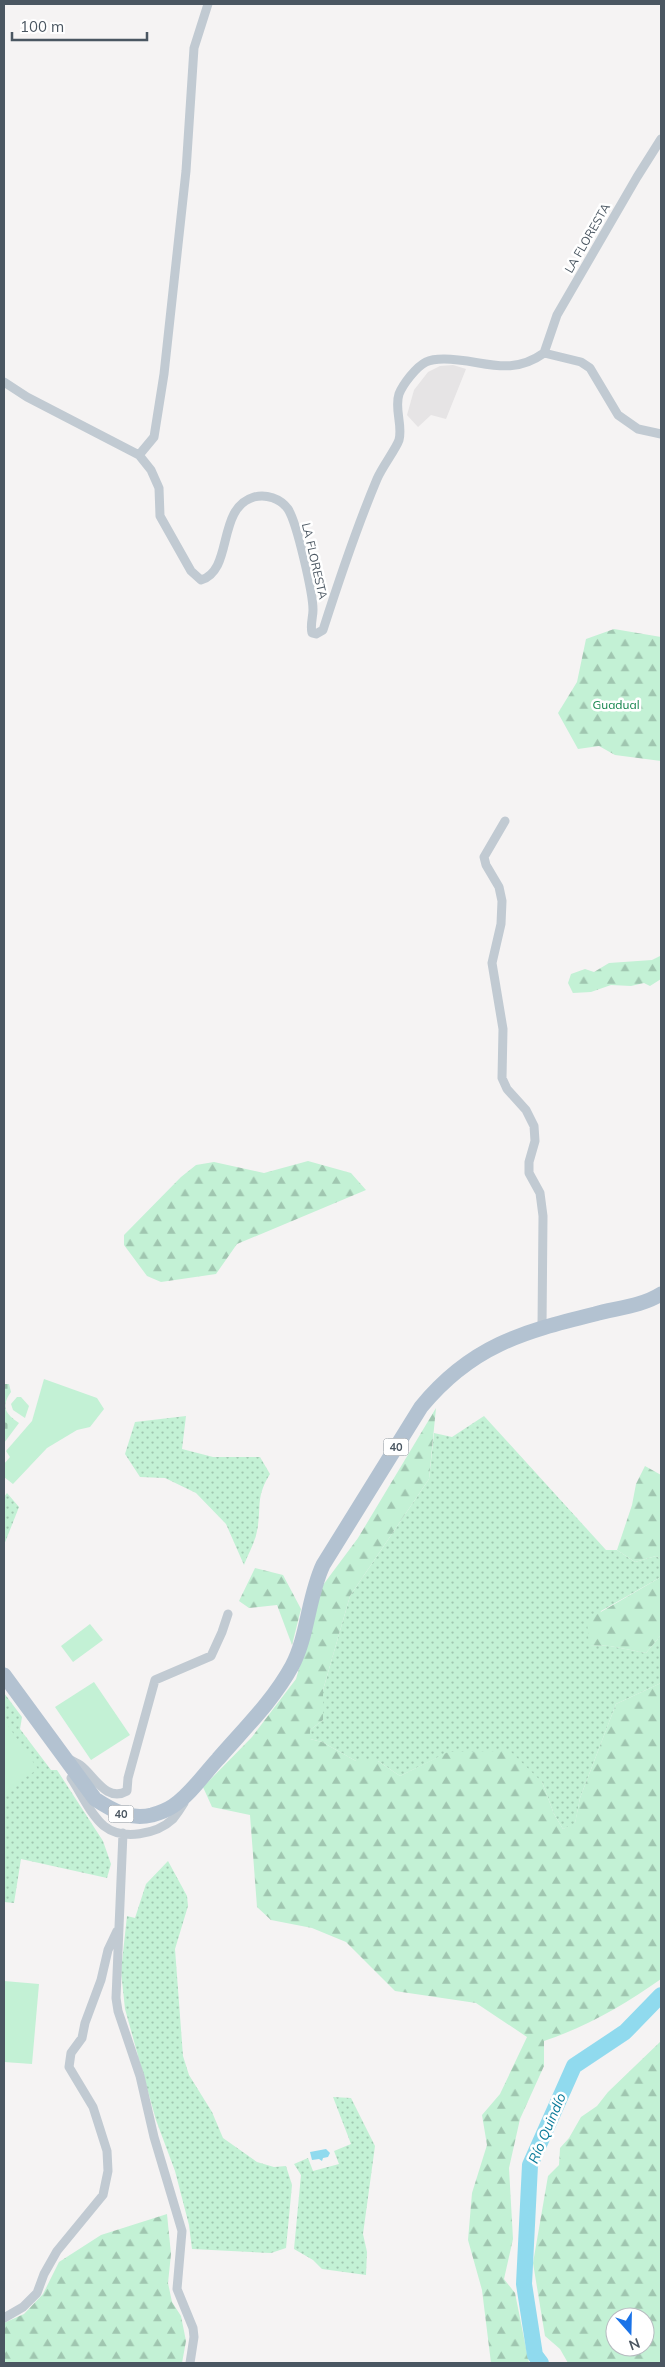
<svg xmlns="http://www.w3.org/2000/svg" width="665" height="2367" font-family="Mulish,sans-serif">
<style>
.education{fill:#e6e4e5}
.grass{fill:url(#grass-dots)}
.forest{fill:url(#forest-firs);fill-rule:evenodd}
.cemetery{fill:url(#cemetery-stones)}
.garden{fill:#c3f1d5}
.water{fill:#90daee}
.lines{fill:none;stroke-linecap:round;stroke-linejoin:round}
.river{stroke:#90daee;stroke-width:16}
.street{stroke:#c1cad2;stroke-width:9}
.primary{stroke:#b3c2d1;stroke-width:15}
.labels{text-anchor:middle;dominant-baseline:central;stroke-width:5;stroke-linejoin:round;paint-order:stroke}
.shield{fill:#fff;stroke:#808990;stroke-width:1}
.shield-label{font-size:11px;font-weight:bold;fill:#4a5661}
.street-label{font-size:12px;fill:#4a5661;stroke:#fff}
.park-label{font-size:12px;fill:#17864f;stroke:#fff}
.water-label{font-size:14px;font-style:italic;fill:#0c7c9b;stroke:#fff}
</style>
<defs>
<pattern id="grass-dots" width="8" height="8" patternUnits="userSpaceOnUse" patternTransform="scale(1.25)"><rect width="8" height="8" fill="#c3f1d5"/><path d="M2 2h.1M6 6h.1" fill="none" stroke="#a0c6b0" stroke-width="1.8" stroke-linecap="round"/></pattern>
<pattern id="forest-firs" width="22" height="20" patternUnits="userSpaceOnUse" patternTransform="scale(1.25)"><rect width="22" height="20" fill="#c3f1d5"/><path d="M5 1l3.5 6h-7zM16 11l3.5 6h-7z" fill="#a0c6b0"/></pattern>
<pattern id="cemetery-stones" width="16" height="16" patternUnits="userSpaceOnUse" patternTransform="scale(1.25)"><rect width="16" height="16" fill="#c3f1d5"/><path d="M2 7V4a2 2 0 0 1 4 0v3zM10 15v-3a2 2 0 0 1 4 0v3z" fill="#a0c6b0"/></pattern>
</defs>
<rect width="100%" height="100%" fill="#f5f3f3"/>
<!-- education -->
<path class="education" d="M453 365 466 369 446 419 431 415 418 427 407 415 414 390 428 372 440 366Z"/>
<!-- grass -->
<path class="grass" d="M186 1416 182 1449 213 1457H260L270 1474C255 1498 262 1507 257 1531 255 1543 248 1554 244 1565L226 1524 196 1493 165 1478 140 1477 125 1454 135 1422Z
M484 1416 606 1550H617L635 1562 656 1556 661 1559V1577L601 1611 590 1645 610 1646 646 1653 661 1635V1683L616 1704 580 1798 575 1824 563 1829 554 1814 542 1782 449 1752 400 1776 378 1761H356L322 1742 310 1739V1730L323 1720V1690L350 1596 429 1479 434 1433 452 1437Z
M7 1493 19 1507 4 1545V1497Z
M4 1693 22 1717 20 1729 51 1770H57L103 1841 111 1864 107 1878 21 1859 14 1903 4 1902Z
M168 1861 187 1896 188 1906 175 1949 183 2056 189 2075 212 2112 223 2138 257 2162 274 2167 286 2166 292 2185 286 2248 271 2253 192 2249 189 2225 175 2171 156 2120 125 2009 121 1971 127 1916 135 1918 146 1884Z
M333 2097 351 2098 375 2146 363 2234 367 2252 366 2275 322 2269 313 2260 294 2249 301 2175 294 2164 308 2158 313 2171 339 2164 334 2151 351 2144Z"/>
<!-- forest -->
<path class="forest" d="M614 629 661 637V761L615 755 599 746 578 749 558 713 577 682 586 639Z
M661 953V979L650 986 644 983 631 986 611 985 591 992 573 993 568 983 571 974 585 969 594 972 609 963 652 960 660 956Z
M308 1161 351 1173 366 1190 237 1244 216 1274 161 1282 147 1276 124 1245V1235L181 1177 196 1165 214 1162 264 1173Z
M436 1408 429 1479 350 1596 323 1690V1720L310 1730V1739L322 1742 356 1761H378L400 1776 448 1752 510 1751 542 1782 554 1814 563 1829 575 1823 580 1798 616 1704 661 1683V1979C626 2004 586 2027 544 2041V2066L520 2119 509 2168 513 2239 504 2279 515 2293 529 2363H491L482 2290 468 2240 472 2193 487 2145 482 2115 500 2094 527 2037 476 2003 395 1991 346 1942 312 1928 271 1920 257 1907 250 1815 212 1807 203 1787 252 1737 296 1679 323 1585 358 1538Z
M645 1466 661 1475V1559L656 1556 635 1562 617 1550 632 1505 636 1484Z
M255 1568 283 1575 301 1609 292 1645 277 1605 249 1608 239 1601Z
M661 1577V1635L646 1653 610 1646 589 1645 587 1620Z
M661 2041V2363H568L560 2349 545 2336 533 2263 548 2176 559 2165 560 2148 569 2138 581 2117 597 2106 608 2092ZM615 2317H645V2347H615Z
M167 2214 171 2254 168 2283 172 2302 181 2316 186 2341 182 2363H4V2323L24 2314 43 2294 59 2262 101 2235Z"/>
<!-- cemetery -->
<path class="cemetery" d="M4 1384H9L11 1392C0 1407 6 1414 19 1423L4 1443Z"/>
<!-- garden -->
<path class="garden" d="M44 1379 97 1398 104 1409 90 1427 77 1430 47 1448 13 1484 4 1477V1464L10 1457 6 1451 32 1421Z
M17 1397H21L29 1406 25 1418 13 1410 11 1404Z
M90 1624 103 1640 73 1662 61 1646Z
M94 1682 130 1735 91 1760 55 1707Z
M4 1720 38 1769 4 1792Z
M4 1981 39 1984 32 2064 4 2062Z"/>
<!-- water -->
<path class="water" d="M326 2149 330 2153 328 2157 323 2158 322 2161 319 2159 312 2160 310 2152Z"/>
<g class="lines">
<!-- river -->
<path class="river" d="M541 2363 535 2355 524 2284 530 2165 574 2066 625 2032 661 1995"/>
<!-- street -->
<path class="street" d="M544 353 581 362 590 368 618 415 638 429 661 434
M4 382 27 397 139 455 151 470 159 488 160 516 191 571 201 580C234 570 216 508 254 497 266 494 280 498 288 509 297 523 313 593 313 610 313 617 310 625 312 633L316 634 323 630C339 580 356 529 377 479 382 467 396 449 399 440 403 425 394 409 399 394 403 384 416 367 426 362 432 359 438 359 444 359 482 359 509 378 544 353L557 315 637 177 661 139
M139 455 154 437 164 374 186 171 194 48 208 4
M505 821 484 857 486 865 499 887 502 901 501 924 492 963 503 1029 502 1078 507 1089 526 1110 534 1126 535 1141 529 1162V1173L540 1193 543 1216 542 1327
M69 1759C73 1761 77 1763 80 1765 94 1775 106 1803 127 1791L128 1778 155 1680 211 1656 222 1632 228 1614
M71 1778C81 1793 90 1814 104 1826 123 1841 157 1834 173 1819 177 1814 181 1808 184 1803
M123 1833 116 1998 118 2011 140 2076 154 2137 182 2231 177 2289 193 2328 194 2337 190 2363
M4 2318 23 2307 37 2293 44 2274 57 2251 103 2195 108 2171 107 2151 93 2107 69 2067 71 2053 82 2038 85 2023 101 1980 108 1950 117 1931"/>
<!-- primary -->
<path class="primary" d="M4 1675 95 1799C113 1811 130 1820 152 1815 159 1813 167 1810 173 1806 190 1795 204 1774 218 1759 243 1730 273 1701 292 1666 308 1636 308 1597 323 1565L421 1407C471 1346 522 1332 595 1314 617 1308 642 1306 661 1294"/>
</g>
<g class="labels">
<!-- shield labels -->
<g class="shield">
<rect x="383.5" y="1438.5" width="25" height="17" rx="4"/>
<rect x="108.5" y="1805.5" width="25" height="17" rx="4"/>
</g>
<g class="shield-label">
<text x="396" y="1447">40</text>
<text x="121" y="1814">40</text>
</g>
<!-- street labels -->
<g class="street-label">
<text transform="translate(587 238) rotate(-60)">LA FLORESTA</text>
<text transform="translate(315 561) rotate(77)">LA FLORESTA</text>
</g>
<!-- park labels -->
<g class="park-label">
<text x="616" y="704">Guadual</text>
</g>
<!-- water labels -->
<g class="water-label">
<text transform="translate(547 2128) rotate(-67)">Río Quindío</text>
</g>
</g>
<!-- border -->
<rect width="665" height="2367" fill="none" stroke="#4a5661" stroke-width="10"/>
<!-- north arrow -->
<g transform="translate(630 2332) rotate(160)"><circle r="24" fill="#ffffff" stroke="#b7bbc0"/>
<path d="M0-4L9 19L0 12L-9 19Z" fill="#1a73e8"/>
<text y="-8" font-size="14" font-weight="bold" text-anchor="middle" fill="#4a5661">N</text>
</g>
<!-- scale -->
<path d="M12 32v8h135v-8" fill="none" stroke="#4a5661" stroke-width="2.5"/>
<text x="20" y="32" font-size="15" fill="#4a5661" stroke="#ffffff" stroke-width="4" paint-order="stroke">100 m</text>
</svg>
